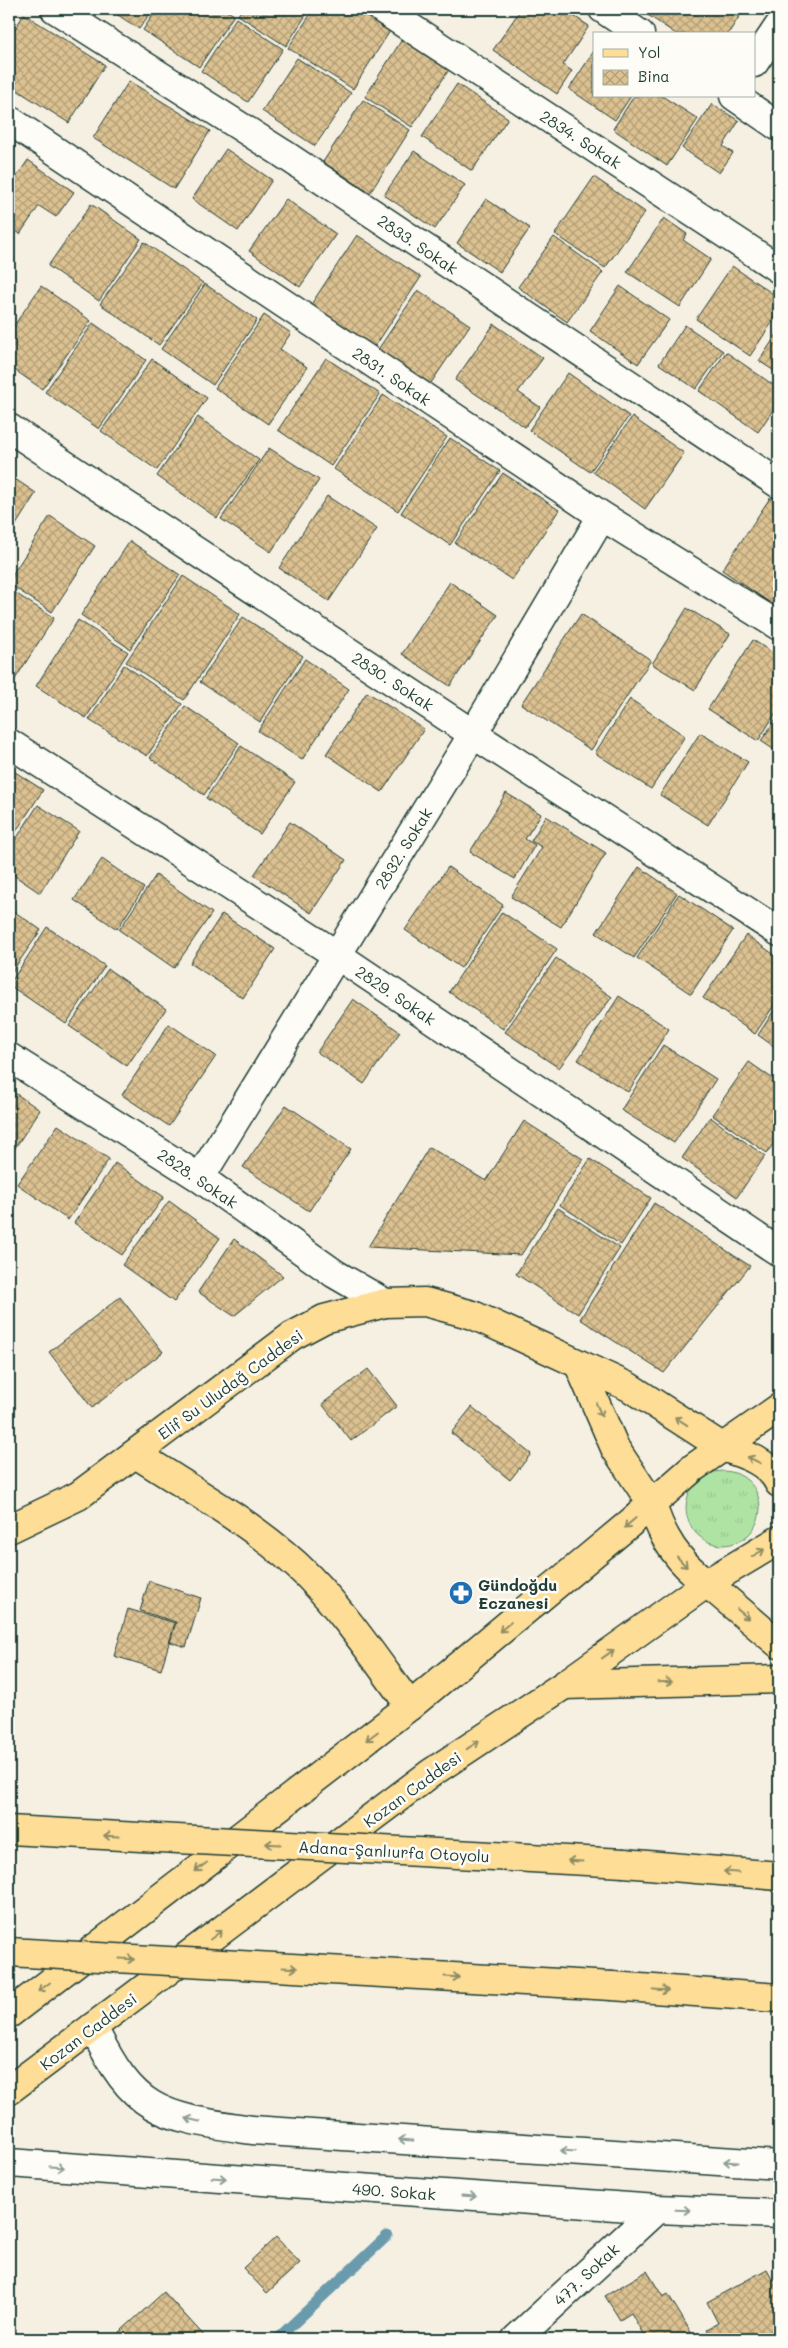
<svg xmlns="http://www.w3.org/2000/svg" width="788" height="2348" font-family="Mali,sans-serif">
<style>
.grass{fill:url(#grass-tufts);stroke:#67906c}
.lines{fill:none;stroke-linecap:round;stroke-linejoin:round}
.stream{stroke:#6b9bad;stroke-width:11}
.building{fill:url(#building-cross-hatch);stroke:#1f3d34}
.minor-casing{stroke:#1f3d34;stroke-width:31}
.major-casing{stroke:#1f3d34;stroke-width:31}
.highway-casing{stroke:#1f3d34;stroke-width:31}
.minor{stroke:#fdfcf7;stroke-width:28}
.major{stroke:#fedd96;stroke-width:28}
.highway{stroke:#fedd96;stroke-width:28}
.highway-bridge-casing{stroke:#1f3d34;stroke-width:31;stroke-linecap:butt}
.highway-bridge{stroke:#fedd96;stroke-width:28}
.oneway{stroke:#8e8d65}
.oneway2{stroke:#8e9c96}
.labels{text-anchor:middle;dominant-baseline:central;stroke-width:5;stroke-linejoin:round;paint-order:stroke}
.street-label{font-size:16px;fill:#1f3d34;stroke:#fdfcf7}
.poi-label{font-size:16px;font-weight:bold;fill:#1f3d34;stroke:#fdfcf7;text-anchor:start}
</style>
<defs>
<pattern id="grass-tufts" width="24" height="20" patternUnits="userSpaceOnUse" patternTransform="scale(1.25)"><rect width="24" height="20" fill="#afe3a4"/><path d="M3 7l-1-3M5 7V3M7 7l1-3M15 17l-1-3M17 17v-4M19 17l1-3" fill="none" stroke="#96c48e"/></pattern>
<pattern id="building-cross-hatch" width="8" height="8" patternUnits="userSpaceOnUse" patternTransform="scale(1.25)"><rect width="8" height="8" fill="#dcc191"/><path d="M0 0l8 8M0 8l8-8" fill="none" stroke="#b29e77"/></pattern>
</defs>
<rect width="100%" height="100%" fill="#f6f0e3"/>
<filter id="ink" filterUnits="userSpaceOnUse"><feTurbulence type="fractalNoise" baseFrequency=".02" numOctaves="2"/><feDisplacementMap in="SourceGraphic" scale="10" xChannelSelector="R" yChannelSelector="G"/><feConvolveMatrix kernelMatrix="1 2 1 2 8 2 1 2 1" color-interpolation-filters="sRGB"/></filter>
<g filter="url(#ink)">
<!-- grass -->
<path class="grass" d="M686 1508a37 37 0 1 1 74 0a37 37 0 1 1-74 0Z"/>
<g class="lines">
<!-- stream -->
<path class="stream" d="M277 2339 387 2236"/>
</g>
<!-- building -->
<path class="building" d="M109 9H153L139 29Z
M157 9H224L234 15 199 67 143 30Z
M242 9H310L286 46 238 15Z
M314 9H355L390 31 353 89 288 48Z
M521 9H563L589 26 563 65 572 71 557 94 493 50Z
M639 9H744L728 34H676Z
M24 14 105 65 69 123 9 85V39Z
M236 18 283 49 248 102 201 71Z
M403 38 450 68 412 127 365 97Z
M594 51V96H631L615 120 569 89Z
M297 58 351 93 315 146 262 111Z
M129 81 210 131 174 189 93 138Z
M457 84 508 118 472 171 422 137Z
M634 96H662L698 119 667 166 613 129Z
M363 100 410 130 370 193 323 162Z
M712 104 739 121 723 146 733 153 719 173 682 148Z
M226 149 272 180 238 231 192 199Z
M414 151 465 185 435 229 384 195Z
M28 160 74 192 56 217 39 206 20 234 9 226V188Z
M594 177 645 212 605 268 555 234Z
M286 199 336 234 300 287 249 251Z
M486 199 530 228 500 272 457 243Z
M91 204 141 239 99 301 48 266Z
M664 218 687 234 683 240 711 259 680 307 627 272Z
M357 235 421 277 374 348 310 306Z
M554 237 603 272 567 322 518 287Z
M144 242 203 283 159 345 100 304Z
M732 266 779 298V312L750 356 696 319Z
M205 284 257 320 213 385 161 349Z
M41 286 91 321 42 389 9 366V333Z
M620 286 669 320 638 364 590 331Z
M418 290 470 325 429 386 377 351Z
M264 315 291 333 280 349 307 367 268 424 215 388Z
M93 323 146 360 99 429 45 392Z
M494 324 543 358 518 392 540 407 525 427 455 380Z
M685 325 723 351 696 389 659 364Z
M779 331V374L759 361Z
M726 352 779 389V401L758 432 699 391Z
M326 358 380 394 331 466 278 430Z
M152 359 207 398 157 470 101 431Z
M568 373 629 416 590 472 529 430Z
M383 395 447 437 398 511 334 469Z
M198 417 259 460 217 518 157 476Z
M632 417 684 453 645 509 593 472Z
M450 438 500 471 450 545 401 513Z
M269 448 319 480 271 552 221 519Z
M503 473 559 510 512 580 455 543Z
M9 475 36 493 9 536Z
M327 496 377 529 329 601 279 568Z
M770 498 779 504V609L722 570Z
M50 516 95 546 52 612 9 584V580Z
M130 541 180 575 130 649 81 615Z
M183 576 240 614 184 700 126 662Z
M450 582 498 615 450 686 402 654Z
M9 589 54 618 12 684 9 682Z
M687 608 730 634 695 690 652 664Z
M581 614 651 660 591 750 521 704Z
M243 617 303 656 260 722 200 682Z
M78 620 128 652 86 718 36 686Z
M753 640 779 657V708L758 741 708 709Z
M305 659 349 689 302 760 258 731Z
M124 665 182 704 147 756 89 720Z
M367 692 424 729 382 792 326 754Z
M630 699 685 736 651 789 595 753Z
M185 706 239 743 204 795 150 758Z
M779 714V753L761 741Z
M700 733 748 762 708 825 660 795Z
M241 746 295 782 260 834 206 798Z
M9 768 43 790 9 842Z
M506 793 541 814 525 839 535 845 515 879 470 852Z
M38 805 79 831 40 893 9 872V850Z
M546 816 606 853 561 927 511 897 542 847 531 841Z
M290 822 346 860 311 913 254 875Z
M102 859 144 888 117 929 74 900Z
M448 867 503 905 461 968 405 930Z
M639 867 677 893 634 958 596 933Z
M156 875 212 913 174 968 119 930Z
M679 894 733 930 691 994 637 958Z
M9 908 41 930 9 976Z
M502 912 557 949 503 1029 449 992Z
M222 914 275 949 243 998 190 963Z
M47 927 105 966 66 1024 9 985Z
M746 935 779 958V998L755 1034 703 998Z
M556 958 612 997 559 1068 505 1032Z
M108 969 166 1009 127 1066 69 1026Z
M619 996 669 1029 628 1092 578 1060Z
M353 999 400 1032 364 1084 317 1052Z
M779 1003V1050L758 1035Z
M169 1024 216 1056 169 1126 122 1095Z
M663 1045 716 1079 674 1143 621 1110Z
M749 1062 779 1083V1135L767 1153 712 1115Z
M9 1089 40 1110 9 1157Z
M286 1105 351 1149 309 1211 243 1167Z
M710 1117 765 1156 737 1197 682 1158Z
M524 1121 583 1159 521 1255 368 1247 429 1147 486 1181Z
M58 1125 109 1159 68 1220 17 1184Z
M590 1159 651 1198 621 1245 560 1205Z
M115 1163 164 1197 122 1255 74 1223Z
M169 1201 220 1238 174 1302 122 1265Z
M654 1203 750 1266 664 1373 580 1319Z
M558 1208 620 1248 578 1314 516 1274Z
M234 1239 283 1276 234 1316 198 1292Z
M120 1297 163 1352 92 1408 49 1352Z
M368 1369 397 1406 351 1441 322 1404Z
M472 1407 531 1454 510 1480 451 1433Z
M149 1581 201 1598 186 1647 170 1642 176 1622 140 1611Z
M128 1609 175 1623 161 1670 114 1656Z
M276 2237 300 2263 267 2293 243 2268Z
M767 2269 773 2280 779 2277V2339H712L707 2329 718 2323 707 2302Z
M647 2271 663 2297 668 2294 695 2339H646L631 2313 620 2320 605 2296Z
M164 2292 207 2339H112Z"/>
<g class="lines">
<!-- minor casing -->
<g class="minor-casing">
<path id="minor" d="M55 9 282 153 779 484
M382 9 779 269
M603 9 640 34
M754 63 779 26
M734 96 779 127
M9 120 602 516 779 626
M9 428 473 734 779 932
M9 743 337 955 779 1252
M9 1057 200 1178 335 1274 385 1303
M200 1178 473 734 602 516
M93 2027C135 2115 161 2116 252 2130L779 2165
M9 2163 657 2209 779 2214
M516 2339 657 2209"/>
</g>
<!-- major casing -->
<g class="major-casing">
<path id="major" d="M579 1365 615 1448 652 1504
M136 1454C194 1492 260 1527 309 1577 347 1616 378 1663 410 1706
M9 1529 78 1496 292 1336 324 1319 385 1303 425 1302 473 1315 629 1387 722 1447
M707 1583 779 1644
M564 1685 779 1679"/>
</g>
<!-- highway casing -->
<g class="highway-casing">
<path id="highway" d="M722 1447C744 1454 768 1461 779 1483
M652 1504C662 1538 678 1562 707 1583
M624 1863 779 1876
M612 1986 779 1998
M9 2014 410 1706 629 1524 693 1468 779 1408
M9 2090 431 1773 564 1685 707 1583 779 1540"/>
</g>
<!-- minor -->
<use href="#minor" class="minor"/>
<!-- major -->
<use href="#major" class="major"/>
<!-- highway -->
<use href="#highway" class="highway"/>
<!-- highway-bridge casing -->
<g class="highway-bridge-casing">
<path id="highway-bridge" d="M9 1830 624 1863
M9 1952 612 1986"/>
</g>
<!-- highway-bridge -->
<use href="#highway-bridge" class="highway-bridge"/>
</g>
<!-- one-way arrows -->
<defs><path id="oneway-shaft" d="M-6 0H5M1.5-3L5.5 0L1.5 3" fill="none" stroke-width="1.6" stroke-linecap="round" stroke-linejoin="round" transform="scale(1.25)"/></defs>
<g class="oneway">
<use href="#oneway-shaft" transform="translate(599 1410) rotate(67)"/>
<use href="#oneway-shaft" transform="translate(681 1421) rotate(-147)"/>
<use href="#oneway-shaft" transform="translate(754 1460) rotate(-154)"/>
<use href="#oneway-shaft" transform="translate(630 1523) rotate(139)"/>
<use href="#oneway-shaft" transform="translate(758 1553) rotate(-30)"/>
<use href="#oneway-shaft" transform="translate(682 1562) rotate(47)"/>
<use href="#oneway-shaft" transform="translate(743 1614) rotate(40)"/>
<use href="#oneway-shaft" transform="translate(505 1627) rotate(140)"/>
<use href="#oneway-shaft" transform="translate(608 1654) rotate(-36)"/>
<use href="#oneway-shaft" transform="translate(665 1682) rotate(-2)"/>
<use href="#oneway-shaft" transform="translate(372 1736) rotate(143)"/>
<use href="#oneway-shaft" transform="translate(473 1745) rotate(-33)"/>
<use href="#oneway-shaft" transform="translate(111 1836) rotate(-177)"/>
<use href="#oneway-shaft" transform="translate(273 1844) rotate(-177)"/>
<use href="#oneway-shaft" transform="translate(575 1861) rotate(-177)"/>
<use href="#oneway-shaft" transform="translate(201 1867) rotate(143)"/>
<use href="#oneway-shaft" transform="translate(731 1872) rotate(-175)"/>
<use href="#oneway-shaft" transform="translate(216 1935) rotate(-37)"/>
<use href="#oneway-shaft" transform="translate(127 1959) rotate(3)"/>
<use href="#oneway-shaft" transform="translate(290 1968) rotate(3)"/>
<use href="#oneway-shaft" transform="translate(452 1977) rotate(3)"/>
<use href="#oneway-shaft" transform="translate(44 1987) rotate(143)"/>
<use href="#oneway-shaft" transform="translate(661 1990) rotate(4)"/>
</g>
<g class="oneway2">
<use href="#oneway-shaft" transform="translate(193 2120) rotate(-167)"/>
<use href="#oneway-shaft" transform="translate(406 2140) rotate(-176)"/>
<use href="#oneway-shaft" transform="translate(568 2151) rotate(-176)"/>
<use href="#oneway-shaft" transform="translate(731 2162) rotate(-176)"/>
<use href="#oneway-shaft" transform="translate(57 2167) rotate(4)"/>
<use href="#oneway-shaft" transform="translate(219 2178) rotate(4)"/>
<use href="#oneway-shaft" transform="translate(469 2196) rotate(4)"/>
<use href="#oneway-shaft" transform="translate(683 2210) rotate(2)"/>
</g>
</g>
<!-- icons -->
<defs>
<g id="pharmacy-disc" transform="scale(1.25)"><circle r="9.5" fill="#1f6fb2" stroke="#fdfcf7"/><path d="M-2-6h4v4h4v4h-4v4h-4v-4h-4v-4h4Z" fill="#fff"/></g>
</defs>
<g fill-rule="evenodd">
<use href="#pharmacy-disc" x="461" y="1593"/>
</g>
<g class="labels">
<!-- street labels -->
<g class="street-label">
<text transform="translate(581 139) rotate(33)">2834. Sokak</text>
<text transform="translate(418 244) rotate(34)">2833. Sokak</text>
<text transform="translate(392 376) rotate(34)">2831. Sokak</text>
<text transform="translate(393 681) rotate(33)">2830. Sokak</text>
<text transform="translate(403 848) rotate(-58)">2832. Sokak</text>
<text transform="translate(396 995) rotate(34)">2829. Sokak</text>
<text transform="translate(198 1178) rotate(34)">2828. Sokak</text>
<text transform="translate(230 1384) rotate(-36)">Elif Su Uludağ Caddesi</text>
<text transform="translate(412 1789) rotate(-36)">Kozan Caddesi</text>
<text transform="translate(394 1851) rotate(3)">Adana-Şanlıurfa Otoyolu</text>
<text transform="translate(88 2031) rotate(-37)">Kozan Caddesi</text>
<text transform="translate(394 2191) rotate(4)">490. Sokak</text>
<text transform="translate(586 2274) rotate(-43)">477. Sokak</text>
</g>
<!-- poi labels -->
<g class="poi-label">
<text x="478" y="1584">Gündoğdu<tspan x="478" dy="18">Eczanesi</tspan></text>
</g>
</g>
<!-- margin -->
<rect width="788" height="2348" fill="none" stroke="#fdfcf7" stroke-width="30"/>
<rect x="15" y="15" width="758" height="2318" fill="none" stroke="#1f3d34" stroke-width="2" filter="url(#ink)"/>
<!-- legend -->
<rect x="593" y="32" width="162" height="65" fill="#fdfcf7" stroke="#a4b0a9"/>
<rect x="603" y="49" width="25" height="8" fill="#fedd96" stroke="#a4b0a9"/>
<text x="638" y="58" font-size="15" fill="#1f3d34">Yol</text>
<rect x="603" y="70" width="25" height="15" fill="url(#building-cross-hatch)" stroke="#a4b0a9"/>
<text x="638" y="82" font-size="15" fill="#1f3d34">Bina</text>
</svg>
